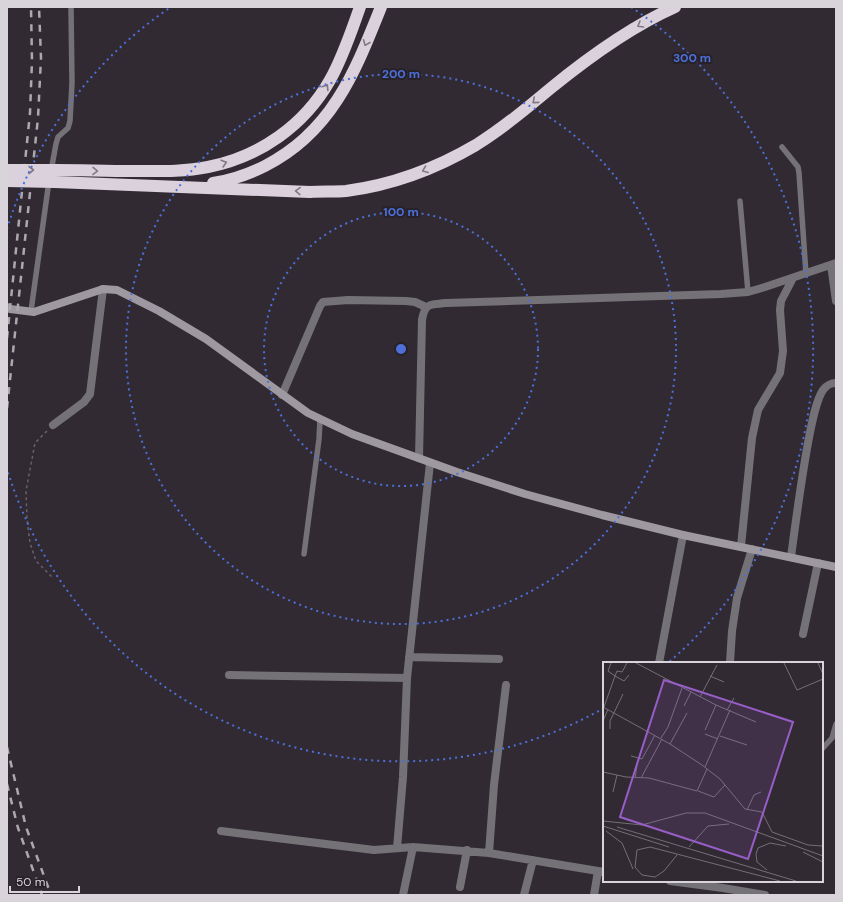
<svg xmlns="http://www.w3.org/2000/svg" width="843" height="902" font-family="'DM Sans',sans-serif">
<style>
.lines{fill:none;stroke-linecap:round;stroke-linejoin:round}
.path{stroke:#676069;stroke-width:1.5;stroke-dasharray:3 3;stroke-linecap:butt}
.lane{stroke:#757277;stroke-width:5.5}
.street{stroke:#757277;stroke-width:8}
.secondary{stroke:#9e99a0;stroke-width:8}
.highway{stroke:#dad1dd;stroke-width:12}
.rail{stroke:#ada7ae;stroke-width:2.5;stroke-dasharray:7 7;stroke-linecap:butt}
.highway-bridge{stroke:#dad1dd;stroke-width:12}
.oneway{stroke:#807983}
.ring{fill:none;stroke:#4c70d8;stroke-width:2;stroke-dasharray:2 4}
.inset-road{fill:none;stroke:#746e76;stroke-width:1}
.view{fill:#975ec7;fill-opacity:0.15;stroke:#975ec7;stroke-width:2}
.inset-edge{fill:none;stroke:#d9d4da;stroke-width:2}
.centre{fill:#4c70d8;stroke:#272129;stroke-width:2}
.ring-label{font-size:12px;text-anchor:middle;font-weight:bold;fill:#4c70d8;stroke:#272129;stroke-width:4;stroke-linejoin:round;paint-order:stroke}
</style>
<rect width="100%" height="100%" fill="#312a33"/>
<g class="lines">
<!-- path -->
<path class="path" d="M47 431 35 443 26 491 27 519 30 543 36 561 53 578"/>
<!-- lane -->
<path class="lane" d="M782 147 798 167 799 173 806 274
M51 171 56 144 58 137 68 128 70 121 72 83 71 7
M740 201 748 292
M31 311 49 181
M304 554 319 439 320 420
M822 749 832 738 836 724"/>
<!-- street -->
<path class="street" d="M831 265 836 301
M282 395 320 306 323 302 348 300 406 301 415 302 426 307
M53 425 84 402 90 394 103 289
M419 458 422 320C425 302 430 305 446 303L721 294 748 292 765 287 836 263
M741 546 752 438 758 410 780 373 783 351 780 310 781 301 793 278
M791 557C796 519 801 481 808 443 811 428 815 402 823 390 827 385 830 383 836 383
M803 634 818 563
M409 657 499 659
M659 663 683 535
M730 663 732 631 737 598 752 549
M229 675 407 678
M221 831 374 850 413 847 489 853 604 872
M397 848 403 777 407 678 430 463
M489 853 494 785 506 685
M670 881 723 888 765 895
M460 887 467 850
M403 895 413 847
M524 895 533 860
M594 895 598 871"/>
<!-- secondary -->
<path class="secondary" d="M7 307 10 309 34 312 103 289 117 290 159 311 206 339 308 413 352 434 457 472 525 494 602 515 683 535 836 567"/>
<!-- highway -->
<path class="highway" d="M56 170C81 170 106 171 132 171 157 171 183 172 208 167 259 157 304 126 330 80 343 57 351 32 360 7
M55 182 310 192C321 191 334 192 346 191 392 185 437 168 476 145 503 128 527 108 551 88 589 57 630 27 675 7
M213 183C232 180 249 174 265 166 332 132 355 72 381 7"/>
<!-- rail -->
<path class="rail" d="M7 338 30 113 32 61 31 7
M7 408 38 118 41 58 39 7
M7 747 26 827 51 895
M7 784 18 828 42 895"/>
<!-- highway-bridge -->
<path class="highway-bridge" d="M7 170H56
M7 181 55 182"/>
</g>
<!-- one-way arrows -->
<defs><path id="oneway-chevron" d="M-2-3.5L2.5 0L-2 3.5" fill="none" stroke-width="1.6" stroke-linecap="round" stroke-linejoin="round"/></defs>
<g class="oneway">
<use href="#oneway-chevron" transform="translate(640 25) rotate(150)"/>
<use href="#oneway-chevron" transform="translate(366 43) rotate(112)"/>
<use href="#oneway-chevron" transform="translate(326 87) rotate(-58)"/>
<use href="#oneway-chevron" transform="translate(535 101) rotate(140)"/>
<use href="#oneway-chevron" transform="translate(224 163) rotate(-16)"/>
<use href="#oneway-chevron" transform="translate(31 170)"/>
<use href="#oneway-chevron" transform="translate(425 170) rotate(159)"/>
<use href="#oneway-chevron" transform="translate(95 171) rotate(1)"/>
<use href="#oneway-chevron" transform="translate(298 191) rotate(-178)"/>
</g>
<!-- distance rings -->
<g class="ring">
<circle cx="401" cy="349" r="137"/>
<circle cx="401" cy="349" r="275"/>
<path d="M604 708A412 412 0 0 1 7 469M7 229A412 412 0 0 1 171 7M631 7A412 412 0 0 1 669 662"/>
</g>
<!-- overview -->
<g transform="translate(603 662)">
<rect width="220" height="220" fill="#312a33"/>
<path class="inset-road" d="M24 1 19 10 14 9 12 14 21 19 26 13M33 1 113 43 153 60M181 1 194 28 220 17M215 1 220 12M107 14 121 20M97 35 114 3M81 44 88 30M0 45 67 82 99 103 117 117 142 147 159 150 169 170 205 183 220 184M1 45 12 14 5 9 8 1M124 48 131 36M0 59 5 47M7 67V59L20 32M102 68 113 43M102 72 115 77M117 74 144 83M58 76 65 65 79 26M67 82 84 51M28 94 39 97 52 73M102 105 127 48M0 110 23 115 46 116 94 129 104 107M32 116 35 97M38 116 59 77M95 129 111 135 122 123M10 130 14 113M144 148 151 133 158 130M0 159 39 163 83 151H102L220 194M0 164 66 185M14 165 193 219M3 169 19 181 30 207M86 185 105 164 126 162M200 190 220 200M74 193 61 209 52 215 39 213 32 205 34 188 47 185 177 219M164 208 154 200 153 192 155 186 167 181 183 184"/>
<path class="view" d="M61 18 190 60 145 197 17 155Z"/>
<rect width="220" height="220" class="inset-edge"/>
</g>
<circle cx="401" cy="349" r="6" class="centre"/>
<g class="ring-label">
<text x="692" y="62">300 m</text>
<text x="401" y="78">200 m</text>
<text x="401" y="216">100 m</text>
</g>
<!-- border -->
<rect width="843" height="902" fill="none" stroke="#d9d4da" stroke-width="16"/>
<!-- scale -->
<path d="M10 886v6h69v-6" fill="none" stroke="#d9d4da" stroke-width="2"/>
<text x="16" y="886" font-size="12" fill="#d9d4da" stroke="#272129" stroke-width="3" paint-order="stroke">50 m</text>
</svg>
